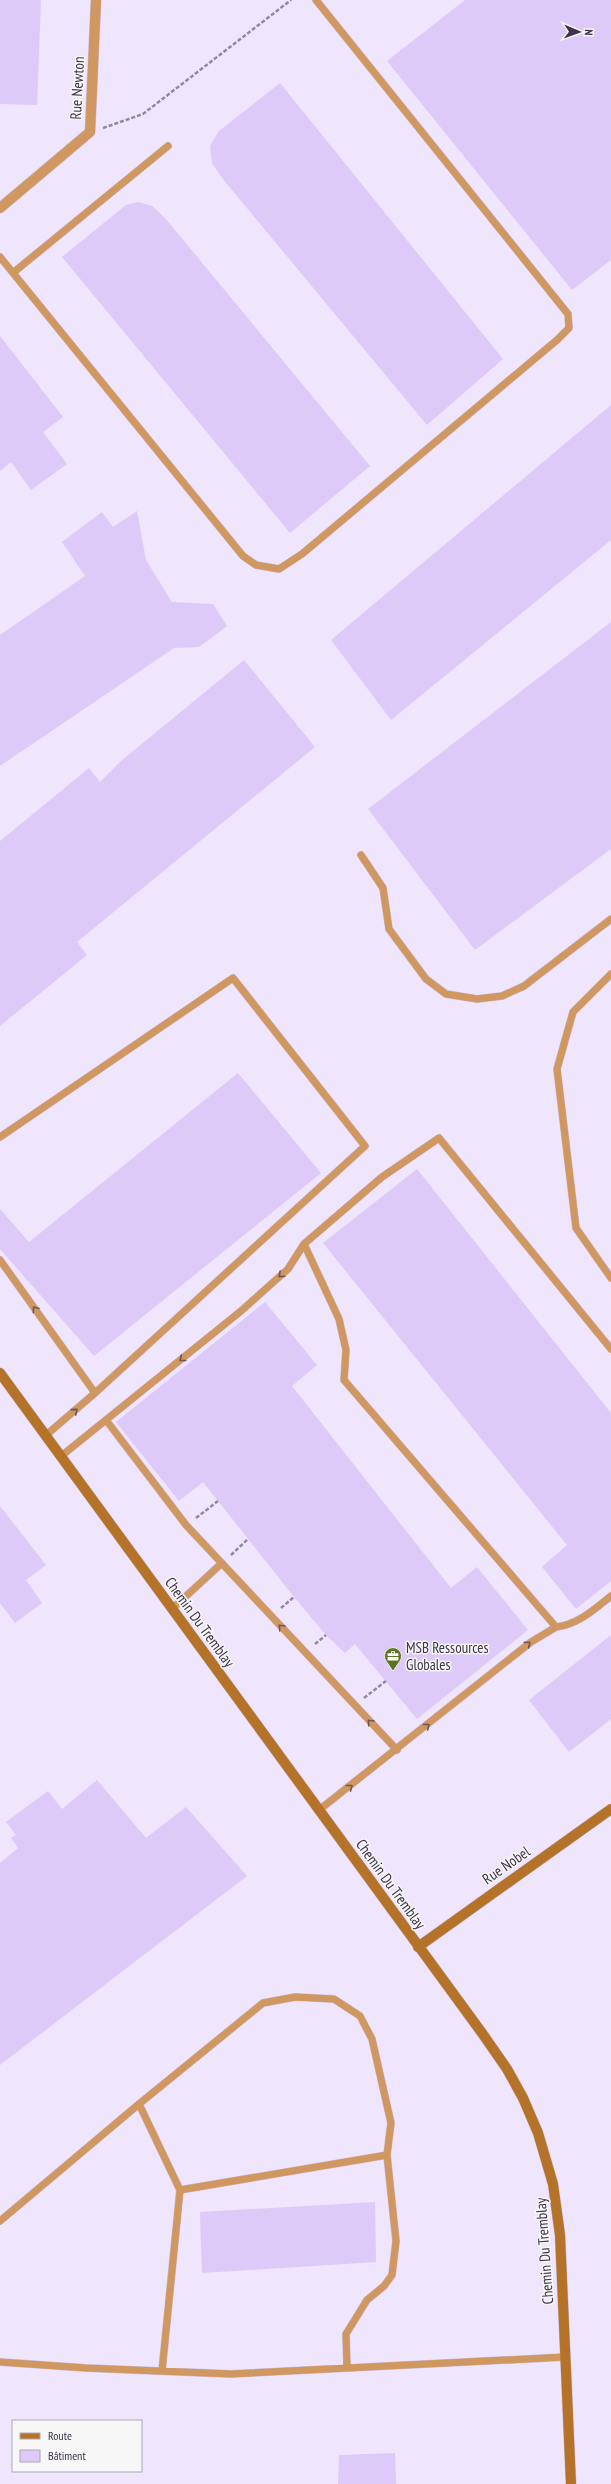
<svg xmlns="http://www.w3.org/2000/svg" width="611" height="2484" font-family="'PT Sans Narrow',sans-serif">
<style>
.building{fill:#ddcaf8}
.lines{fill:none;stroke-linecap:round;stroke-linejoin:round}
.lane-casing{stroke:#cbc1d9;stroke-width:8}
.street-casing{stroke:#cbc1d9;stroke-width:11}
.secondary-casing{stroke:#cbc1d9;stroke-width:11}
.path{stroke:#9288a0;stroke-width:2.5;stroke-dasharray:4 2;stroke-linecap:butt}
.lane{stroke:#d19761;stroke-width:7}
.street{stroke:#d19761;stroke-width:10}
.secondary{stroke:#b57229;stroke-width:10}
.oneway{stroke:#715652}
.labels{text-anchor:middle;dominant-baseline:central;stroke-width:3;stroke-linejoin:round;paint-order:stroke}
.street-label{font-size:15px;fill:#3d334a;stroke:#f7f7f7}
.poi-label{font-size:15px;fill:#3d334a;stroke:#f7f7f7;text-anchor:start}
</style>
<rect width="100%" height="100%" fill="#efe5fd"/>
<!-- building -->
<path class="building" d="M0 0H41L37 105 0 104Z
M465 0H611V260L572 290 387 61Z
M280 83 503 359 427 425 222 178 212 163 210 146 219 131Z
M138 202 152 206 165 218 370 466 290 533 62 257 126 205Z
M0 336 63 417 43 432 67 464 31 490 11 462 0 471Z
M611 405V540L391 720 331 640Z
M137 511 146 560 172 602 213 604 227 626 199 647 174 648 0 766V635L85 576 62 542 102 512 113 527Z
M611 622V849L475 950 368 809Z
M244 660 315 747 77 942 87 955 0 1026V841L89 768 100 782 121 761Z
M238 1073 321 1173 94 1356 0 1249V1209L29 1242Z
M417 1169 611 1413V1581L576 1609 542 1567 567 1545 323 1243Z
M265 1302 317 1365 292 1386 451 1588 477 1567 528 1630 417 1719 355 1644 345 1653 326 1635 294 1597 203 1482 179 1501 116 1422Z
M0 1506 46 1565 26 1580 42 1603 15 1623 0 1603Z
M611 1635V1719L569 1752 529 1700Z
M97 1780 146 1838 186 1807 247 1876 0 2065V1863L18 1848 11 1838 16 1835 6 1822 48 1791 62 1809Z
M375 2202 376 2262 202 2273 200 2212Z
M395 2453 396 2484H338L339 2455Z"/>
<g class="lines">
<!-- lane casing -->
<g class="lane-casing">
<path id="lane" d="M0 257 243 556 256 565 279 569 302 554 557 340 569 328 568 314 316 0
M14 272 168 146
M361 855 383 888 389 929 426 979 446 994 477 999 502 996 524 986 611 919
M611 974 573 1012 557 1069 576 1228 611 1278
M0 1137 233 978 365 1146 95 1393
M0 1260 95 1393 45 1436
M611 1349 439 1138 382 1177 304 1244 339 1319 346 1350 344 1380 556 1627C577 1625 595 1609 611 1596
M106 1420 186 1525 397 1750
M60 1457 241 1311 288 1269 304 1244
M172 1609 222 1563
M319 1810 531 1642 556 1627
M0 2221 139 2104
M0 2362 86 2368 231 2374 565 2357
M347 2368 346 2334 367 2300 384 2286 392 2275 396 2241 387 2155 391 2123 372 2039 360 2016 334 1999 295 1997 263 2003 139 2104 180 2190 387 2155
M162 2371 180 2190"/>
</g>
<!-- street casing -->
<g class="street-casing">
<path id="street" d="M0 208 90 132 96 0"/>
</g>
<!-- secondary casing -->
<g class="secondary-casing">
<path id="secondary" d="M0 1373 482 2033 507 2069 523 2098 538 2133 553 2184 560 2235 571 2484
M418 1947 611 1809"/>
</g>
<!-- path -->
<path class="path" d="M103 128 143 114 291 0
M196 1518 218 1501
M231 1555 248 1539
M281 1608 294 1597
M315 1644 326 1635
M364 1698 386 1681"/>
<!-- lane -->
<use href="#lane" class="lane"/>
<!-- street -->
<use href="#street" class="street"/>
<!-- secondary -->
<use href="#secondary" class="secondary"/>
</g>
<!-- one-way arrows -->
<defs><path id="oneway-chevron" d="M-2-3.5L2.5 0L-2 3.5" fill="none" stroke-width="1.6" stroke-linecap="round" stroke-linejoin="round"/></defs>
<g class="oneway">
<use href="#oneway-chevron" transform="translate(281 1275) rotate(138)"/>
<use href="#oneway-chevron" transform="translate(35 1309) rotate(-126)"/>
<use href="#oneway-chevron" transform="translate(182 1359) rotate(141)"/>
<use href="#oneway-chevron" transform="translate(75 1411) rotate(-40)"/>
<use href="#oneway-chevron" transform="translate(281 1627) rotate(-133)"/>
<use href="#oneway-chevron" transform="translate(528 1644) rotate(-37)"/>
<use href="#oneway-chevron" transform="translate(370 1722) rotate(-133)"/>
<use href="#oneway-chevron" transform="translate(427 1726) rotate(-39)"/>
<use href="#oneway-chevron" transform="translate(350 1787) rotate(-38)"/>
</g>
<!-- icons -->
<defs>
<g id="office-pin" transform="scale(0.9)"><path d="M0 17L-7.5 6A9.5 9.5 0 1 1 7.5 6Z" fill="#5d7324" stroke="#f7f7f7"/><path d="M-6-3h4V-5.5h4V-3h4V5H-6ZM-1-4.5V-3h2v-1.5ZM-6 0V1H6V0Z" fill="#fff"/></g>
</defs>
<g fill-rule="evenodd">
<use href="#office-pin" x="393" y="1656"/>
</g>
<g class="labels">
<!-- street labels -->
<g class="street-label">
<text transform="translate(77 88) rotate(-87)">Rue Newton</text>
<text transform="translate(200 1622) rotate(54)">Chemin Du Tremblay</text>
<text transform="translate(506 1865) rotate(-35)">Rue Nobel</text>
<text transform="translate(391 1884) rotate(54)">Chemin Du Tremblay</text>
<text transform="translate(544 2251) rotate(-94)">Chemin Du Tremblay</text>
</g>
<!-- poi labels -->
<g class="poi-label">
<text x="406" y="1647">MSB Ressources<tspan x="406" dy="17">Globales</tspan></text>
</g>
</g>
<!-- legend -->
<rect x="12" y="2420" width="130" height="52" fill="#f7f7f7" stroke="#ada9b2"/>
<rect x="20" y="2433" width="20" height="6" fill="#b57229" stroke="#ada9b2"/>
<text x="48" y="2440" font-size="12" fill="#3d334a">Route</text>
<rect x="20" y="2450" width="20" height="12" fill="#ddcaf8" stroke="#ada9b2"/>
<text x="48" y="2460" font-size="12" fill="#3d334a">Bâtiment</text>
<!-- north arrow -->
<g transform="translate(579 32) rotate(92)" stroke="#f7f7f7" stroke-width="3" paint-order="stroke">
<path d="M0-3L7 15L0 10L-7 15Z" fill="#3d334a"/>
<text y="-6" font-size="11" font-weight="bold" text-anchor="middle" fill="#3d334a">N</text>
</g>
</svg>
